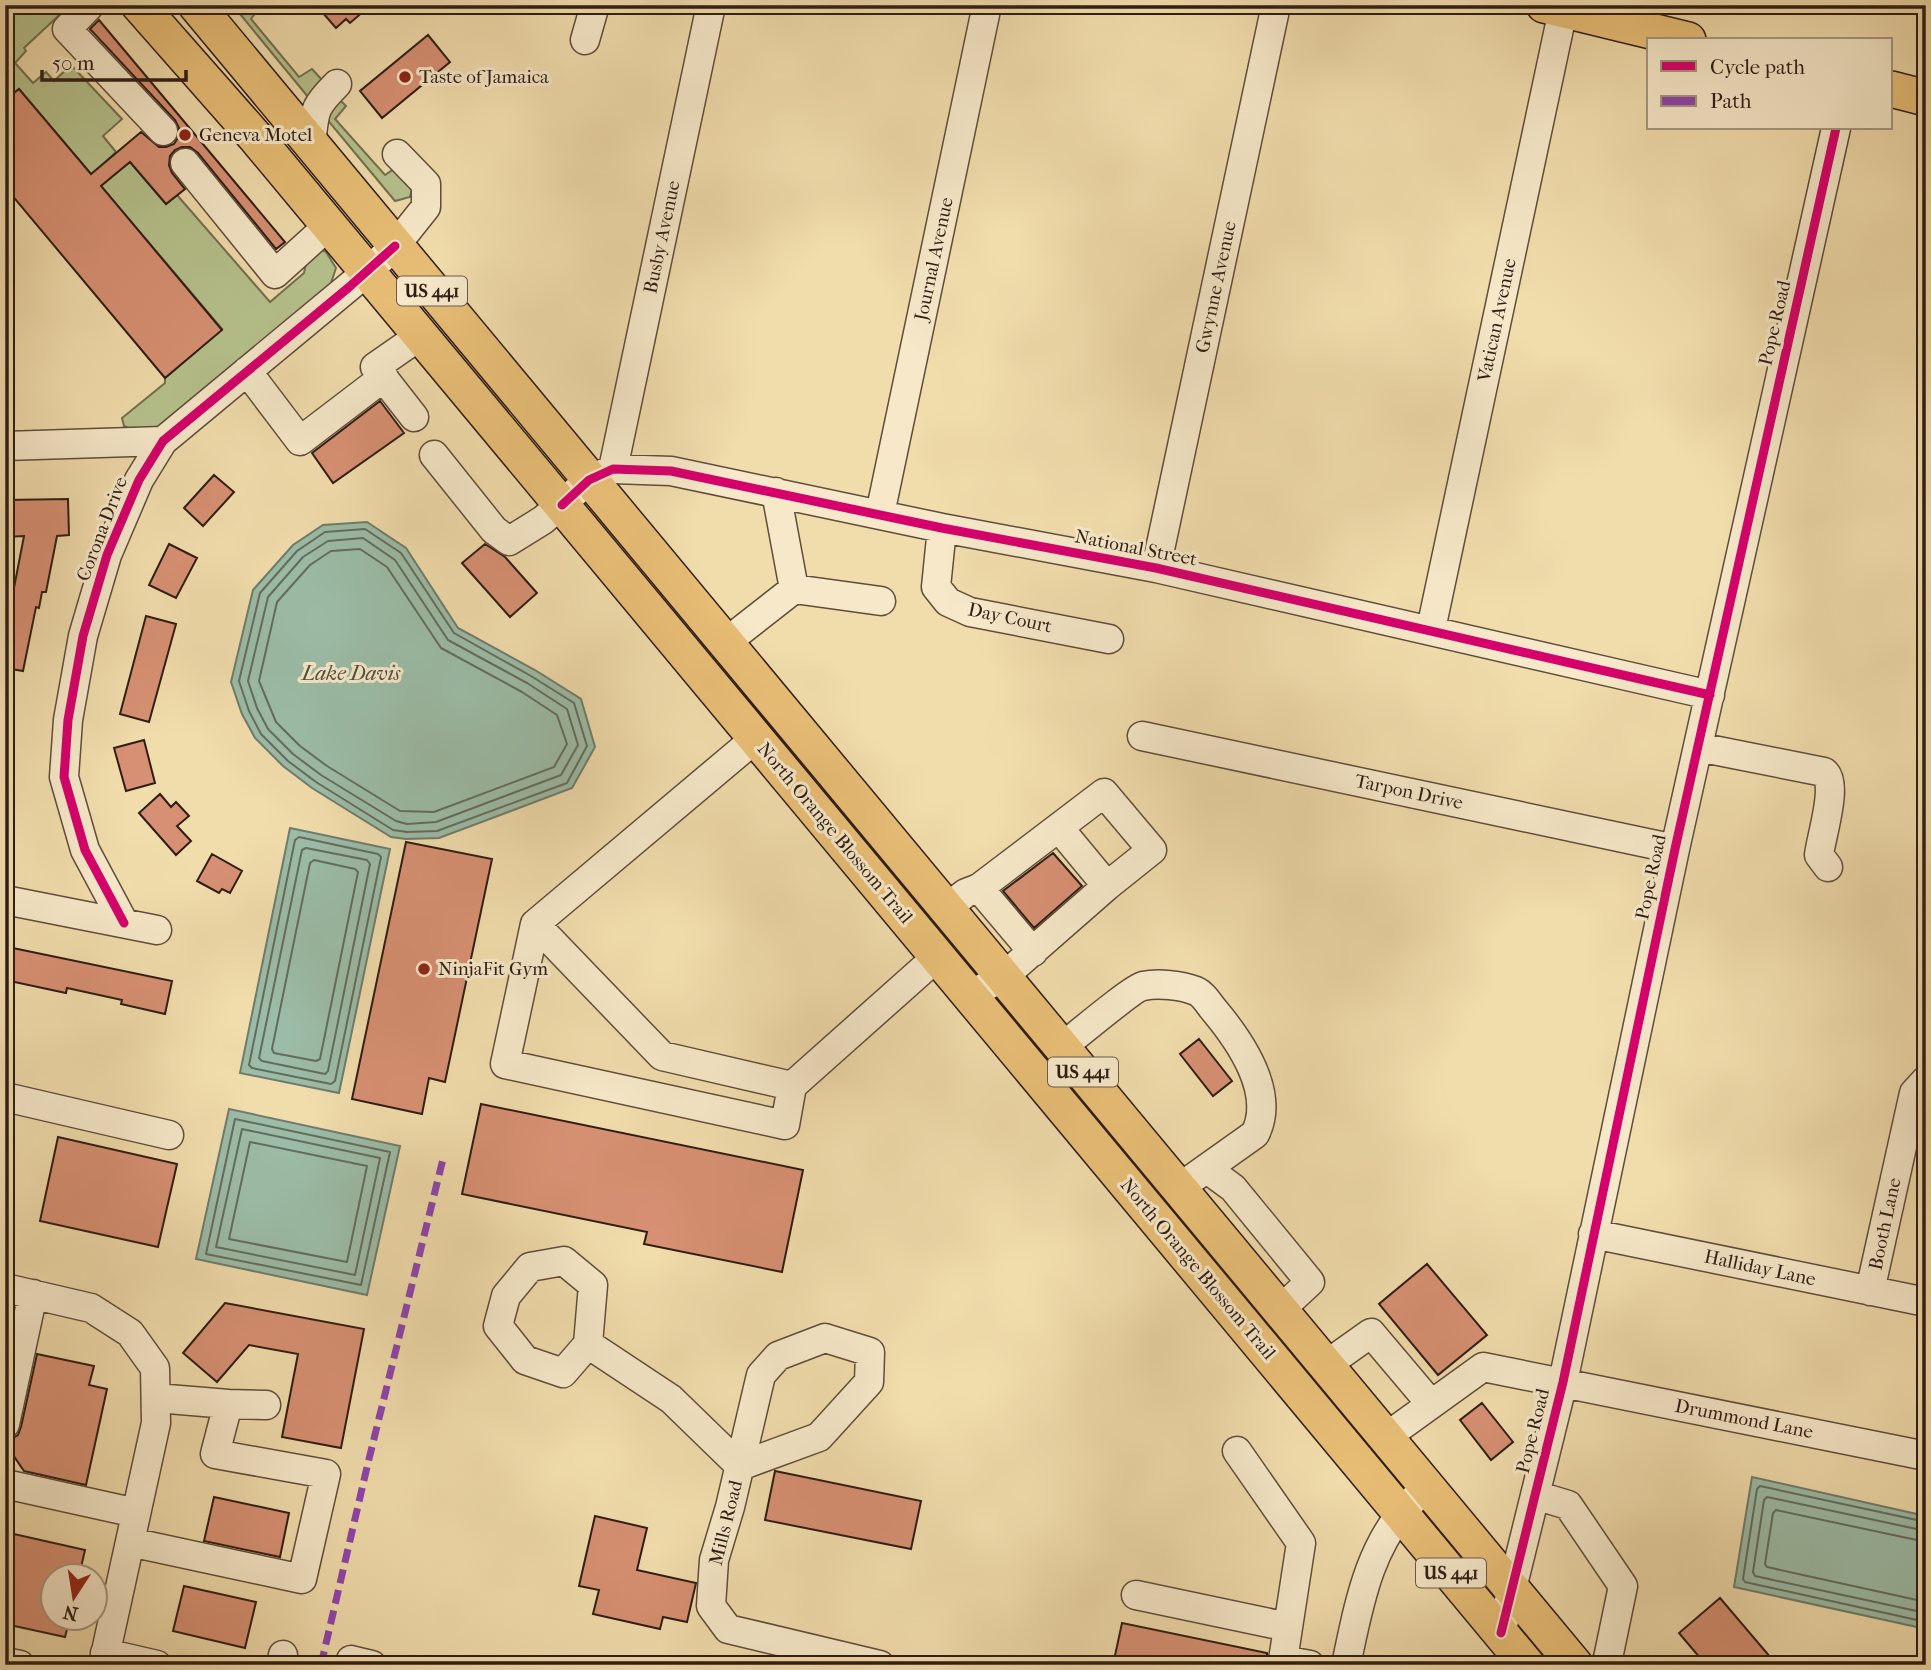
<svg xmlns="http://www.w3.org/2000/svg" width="1931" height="1670" font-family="'IM FELL French Canon',serif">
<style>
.green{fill:#b6c28d;stroke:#727051;stroke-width:2}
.water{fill:#9bbca7;stroke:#6f7c6d;stroke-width:2}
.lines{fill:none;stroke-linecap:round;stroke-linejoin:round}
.shore{stroke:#646c5e;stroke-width:2}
.building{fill:#d79073;stroke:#2e1d15;stroke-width:2}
.minor-casing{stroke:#5f4d3b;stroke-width:31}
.major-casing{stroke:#2e1d15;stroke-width:38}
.minor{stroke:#f6e8c9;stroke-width:28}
.major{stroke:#e8be76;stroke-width:35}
.quiet{stroke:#8e44ad;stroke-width:7;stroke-dasharray:14 7;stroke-linecap:butt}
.cycleway-casing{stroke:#f6e8c9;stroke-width:13}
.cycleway{stroke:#d6006c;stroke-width:9}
.poi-dot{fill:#8f2418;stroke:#f6e8c9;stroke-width:2.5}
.labels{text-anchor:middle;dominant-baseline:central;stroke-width:6;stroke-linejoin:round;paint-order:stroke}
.shield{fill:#f6e8c9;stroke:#6a5a4b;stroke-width:2}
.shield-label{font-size:18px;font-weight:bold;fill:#2e1d15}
.poi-label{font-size:19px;fill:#2e1d15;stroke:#f6e8c9;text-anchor:start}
.street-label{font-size:19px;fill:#2e1d15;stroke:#f6e8c9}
.water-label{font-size:21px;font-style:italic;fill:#4f4d41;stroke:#f6e8c9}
</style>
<rect width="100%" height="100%" fill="#f1dcac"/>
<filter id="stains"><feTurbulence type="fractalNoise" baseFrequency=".00286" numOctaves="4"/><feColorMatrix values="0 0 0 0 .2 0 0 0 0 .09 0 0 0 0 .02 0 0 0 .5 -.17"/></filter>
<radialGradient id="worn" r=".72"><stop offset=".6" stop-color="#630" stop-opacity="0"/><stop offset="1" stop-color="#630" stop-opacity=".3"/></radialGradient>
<!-- green -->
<path class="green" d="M5 5H70L24 48 26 51 15 63 33 83 46 72 54 81 71 65 122 119 103 136 116 152 101 166 110 177 130 162 166 204 177 195 270 302 304 273 307 259 316 247 326 252 336 268 329 289 177 419 144 435 124 426 122 418 165 383V378L222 329 19 89 5 100Z
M249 5H258L259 8 251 19 299 77 312 69 323 81 313 103 240 14Z
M337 97 346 106 335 119 385 175 397 167 412 189 410 197 395 201 325 117Z"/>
<!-- water -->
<path class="water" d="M367 522 406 548 458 628 535 670 581 699 595 747 572 788 439 838 406 839 391 837 312 788 283 766 255 738 242 714 231 682 253 590 293 545 323 525Z
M290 828 390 849 339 1093 240 1073Z
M229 1109 400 1146 367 1295 196 1259Z
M1752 1477 1926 1516V1629L1734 1587Z"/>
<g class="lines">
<!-- shore -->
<path class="shore" d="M365 529 401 553 454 633 531 676 574 703 587 746 567 783 437 831 407 832 393 830 316 782 288 761 261 734 249 711 239 681 260 593 297 551 325 532Z
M363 538 395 560 448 640 527 683 567 709 578 745 561 775 436 822 407 824 396 821 321 775 293 754 268 729 257 708 248 681 268 597 303 557 328 541Z
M360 549 387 567 441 648 522 692 557 715 567 744 554 767 434 812 400 811 327 766 300 746 276 722 259 681 277 602 310 565 331 551Z
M299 837 378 854 381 857 335 1081 331 1084 252 1068 249 1065 295 840Z
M306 848 367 860 370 864 328 1071 325 1074 262 1061 259 1058 302 850Z
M314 860 355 869 358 872 320 1059 316 1061 274 1053 272 1049 310 863Z
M235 1119 390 1152 361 1285 206 1254Z
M242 1129 380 1158 355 1275 216 1247Z
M250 1142 367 1166 347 1262 229 1239Z
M1926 1522 1760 1486 1757 1489 1743 1579 1745 1582 1926 1622
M1926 1531 1767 1497 1764 1500 1753 1572 1755 1576 1926 1613
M1926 1542 1776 1510 1773 1513 1765 1564 1767 1567 1926 1602"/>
</g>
<!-- building -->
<path class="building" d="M316 5H371L350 23 346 19 336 28Z
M99 20 285 242 276 249 198 153 190 147H182L175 150 170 156 169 165 172 173 185 189 166 204 130 162 101 186 222 330 165 378 5 187V100L19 89 91 174 141 132 159 147H166L174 144 179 136V128L175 120 90 29Z
M428 35 450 62 382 118 360 91Z
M380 401 404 433 333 483 312 453Z
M214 475 234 492 203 526 184 508Z
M68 499 69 535 57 536 46 592H42L39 608 36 607 23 671 5 668V618L8 619 24 536 5 537V500Z
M169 544 197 558 176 598 149 585Z
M485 544 505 557 537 593 510 617 462 563Z
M146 616 176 624 149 722 120 714Z
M144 740 155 783 126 791 114 748Z
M160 794 171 807 176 802 189 816 177 826 191 841 176 855 139 813Z
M406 842 492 859 445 1082 429 1078 422 1114 352 1099Z
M1053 853 1082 886 1034 928 1003 891Z
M212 854 242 871 230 893 222 889 219 893 197 881Z
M8 947 172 981 165 1014 121 1004 122 1000 67 988 66 993 5 980Z
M1199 1039 1232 1081 1213 1096 1180 1054Z
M481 1104 803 1170 782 1272 644 1244 647 1232 462 1194Z
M58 1137 177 1164 158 1247 40 1221Z
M1427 1264 1487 1335 1438 1375 1379 1304Z
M225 1303 364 1329 341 1448 282 1437 298 1354 249 1345 217 1382 183 1353Z
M37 1354 94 1366 89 1385 107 1389 86 1485 24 1471 9 1449 11 1439 18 1435 21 1427Z
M1482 1403 1513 1442 1491 1460 1460 1420Z
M775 1471 921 1501 911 1549 765 1520Z
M214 1497 289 1513 280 1557 204 1541Z
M595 1516 647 1528 637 1570 696 1583 687 1622 663 1617 660 1629 593 1614 599 1590 579 1586Z
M5 1532 85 1550 79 1576H52V1618H70L65 1637 5 1624Z
M184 1586 256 1602 245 1648 173 1631Z
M1720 1598 1777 1665H1706L1679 1633Z
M1122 1623 1267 1653V1665H1113Z"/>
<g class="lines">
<!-- minor casing -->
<g class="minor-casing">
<path id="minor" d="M90 5 67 29 163 131
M585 40 595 5
M311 145C315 111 312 109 337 84
M185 163 275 274 329 225
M247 371 300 441 384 377
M414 417 375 367 421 335
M5 446 163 441
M434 455 494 530 509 541 543 520 589 480 613 469 671 471 942 528 1156 568 1710 695
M613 469 711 5
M880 514 987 5
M942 528 936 587 948 602 970 612 1109 639
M1156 568 1276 5
M794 589 881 601
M1431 629 1563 10
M725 643 794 589 776 492
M1142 736 1675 849
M756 738 535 924 505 1064 785 1125 792 1086 938 956
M1698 747 1824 772C1839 782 1821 837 1819 855L1828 867
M1059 828 1107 886
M979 888 1033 952
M5 900 157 930
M946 908 966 893 979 888 1104 793 1152 850 1107 886 1003 977 970 995
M124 923 85 850 64 777 68 720 83 636 107 555 139 480 163 441 368 271 395 246 426 207V184L397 154
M535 924 662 1056 792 1086
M1062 1047C1075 1037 1133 988 1143 986 1158 983 1181 985 1196 991 1203 994 1209 1004 1214 1010 1240 1041 1276 1093 1255 1134L1179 1188
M5 1097 169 1135
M1207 1169 1233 1188 1310 1282 1280 1310
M1593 1234 1926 1302
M5 1288 91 1308 130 1333 155 1368 156 1423 103 1665
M1870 1291 1914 1093 1926 1080
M588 1344 593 1285 564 1261 530 1267 506 1296 498 1326 525 1360 563 1373 588 1344 671 1399 740 1466
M1326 1365 1371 1333 1431 1404
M228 1404 266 1405
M5 1424 33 1294
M1386 1437 1483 1367 1926 1456
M1237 1451 1301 1543 1283 1660 1310 1665
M740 1466 819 1437 869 1382 870 1352 825 1338 778 1356 761 1375 730 1507 714 1560 711 1606 728 1629 880 1665
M5 1484 136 1513
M1535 1495 1568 1505 1623 1586 1607 1663 1604 1665
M130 1542 302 1579 326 1474 215 1454 228 1404 156 1398
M1136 1595 1288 1627
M1501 1633 1563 1382 1675 849 1836 128
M105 1653 157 1665
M5 1662 20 1665
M281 1665 283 1655
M350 1665 351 1660 372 1665
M1346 1665C1359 1604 1369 1543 1415 1498"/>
</g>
<!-- major casing -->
<g class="major-casing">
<path id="major" d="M139 5 257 139 1527 1665
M196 5 1575 1665
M1544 5 1688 40
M1891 89 1926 98"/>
</g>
<!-- minor -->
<use href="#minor" class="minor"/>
<!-- major -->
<use href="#major" class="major"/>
<!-- quiet -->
<path class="quiet" d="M321 1665 368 1463 444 1155"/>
<!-- cycleway casing -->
<g class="cycleway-casing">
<path id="cycleway" d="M562 505 589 480 613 469 671 471 942 528 1156 568 1710 695
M124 923 85 850 64 777 68 720 83 636 107 555 139 480 163 441 348 288 395 246
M1501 1633 1563 1382 1675 849 1836 128"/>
</g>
<!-- cycleway -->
<use href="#cycleway" class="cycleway"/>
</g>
<!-- markers -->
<g class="poi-dot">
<circle cx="405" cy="77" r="7"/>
<circle cx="185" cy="135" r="7"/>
<circle cx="424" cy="969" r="7"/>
</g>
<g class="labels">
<!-- shield labels -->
<g class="shield">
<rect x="397" y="276.5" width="70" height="29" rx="5"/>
<rect x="1048" y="1057.5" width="70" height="29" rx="5"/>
<rect x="1416" y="1558.5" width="70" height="29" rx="5"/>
</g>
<g class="shield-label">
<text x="432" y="291">US 441</text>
<text x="1083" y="1072">US 441</text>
<text x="1451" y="1573">US 441</text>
</g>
<!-- poi labels -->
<g class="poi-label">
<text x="419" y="77">Taste of Jamaica</text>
<text x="199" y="135">Geneva Motel</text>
<text x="438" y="969">NinjaFit Gym</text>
</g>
<!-- street labels -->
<g class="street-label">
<text transform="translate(662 237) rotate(-78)">Busby Avenue</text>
<text transform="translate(934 259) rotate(-78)">Journal Avenue</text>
<text transform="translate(1216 287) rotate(-78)">Gwynne Avenue</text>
<text transform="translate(1497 320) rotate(-78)">Vatican Avenue</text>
<text transform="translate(1775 323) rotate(-77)">Pope Road</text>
<text transform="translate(102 529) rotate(-69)">Corona Drive</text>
<text transform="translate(1136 548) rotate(11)">National Street</text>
<text transform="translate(1010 618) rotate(12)">Day Court</text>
<text transform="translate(1409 792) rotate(12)">Tarpon Drive</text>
<text transform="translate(835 833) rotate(50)">North Orange Blossom Trail</text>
<text transform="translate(1651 877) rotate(-78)">Pope Road</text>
<text transform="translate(1885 1224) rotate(-78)">Booth Lane</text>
<text transform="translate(1760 1268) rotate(12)">Halliday Lane</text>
<text transform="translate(1198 1269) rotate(50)">North Orange Blossom Trail</text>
<text transform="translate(1744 1419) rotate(11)">Drummond Lane</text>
<text transform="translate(1533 1431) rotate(-76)">Pope Road</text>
<text transform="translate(726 1523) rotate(-76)">Mills Road</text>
</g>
<!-- water labels -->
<g class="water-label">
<text x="351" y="673">Lake Davis</text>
</g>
</g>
<!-- margin -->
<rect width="1931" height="1670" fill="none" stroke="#f1dcac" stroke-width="28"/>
<rect x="7" y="7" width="1917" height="1656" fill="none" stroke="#2e1d15" stroke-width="3.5"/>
<rect x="14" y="14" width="1903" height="1642" fill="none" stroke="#2e1d15" stroke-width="2"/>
<!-- legend -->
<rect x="1647" y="38" width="245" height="91" fill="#f6e8c9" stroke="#a69781" stroke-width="2"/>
<rect x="1661" y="61" width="35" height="10" fill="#d6006c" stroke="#a69781" stroke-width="2"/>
<text x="1710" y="74" font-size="21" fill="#2e1d15">Cycle path</text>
<rect x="1661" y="96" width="35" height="10" fill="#8e44ad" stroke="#a69781" stroke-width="2"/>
<text x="1710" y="108" font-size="21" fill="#2e1d15">Path</text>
<!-- north arrow -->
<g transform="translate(74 1597) rotate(192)"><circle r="33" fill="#f6e8c9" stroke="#a69781" stroke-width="2"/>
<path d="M0-5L12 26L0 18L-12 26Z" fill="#8f2418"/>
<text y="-10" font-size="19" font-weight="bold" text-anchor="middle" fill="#2e1d15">N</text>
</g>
<!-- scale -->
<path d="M42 70v10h144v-10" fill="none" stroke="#2e1d15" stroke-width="3.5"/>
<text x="52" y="70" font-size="21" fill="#2e1d15" stroke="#f6e8c9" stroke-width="5" paint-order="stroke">50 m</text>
<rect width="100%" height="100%" filter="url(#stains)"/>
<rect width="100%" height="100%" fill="url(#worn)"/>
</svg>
